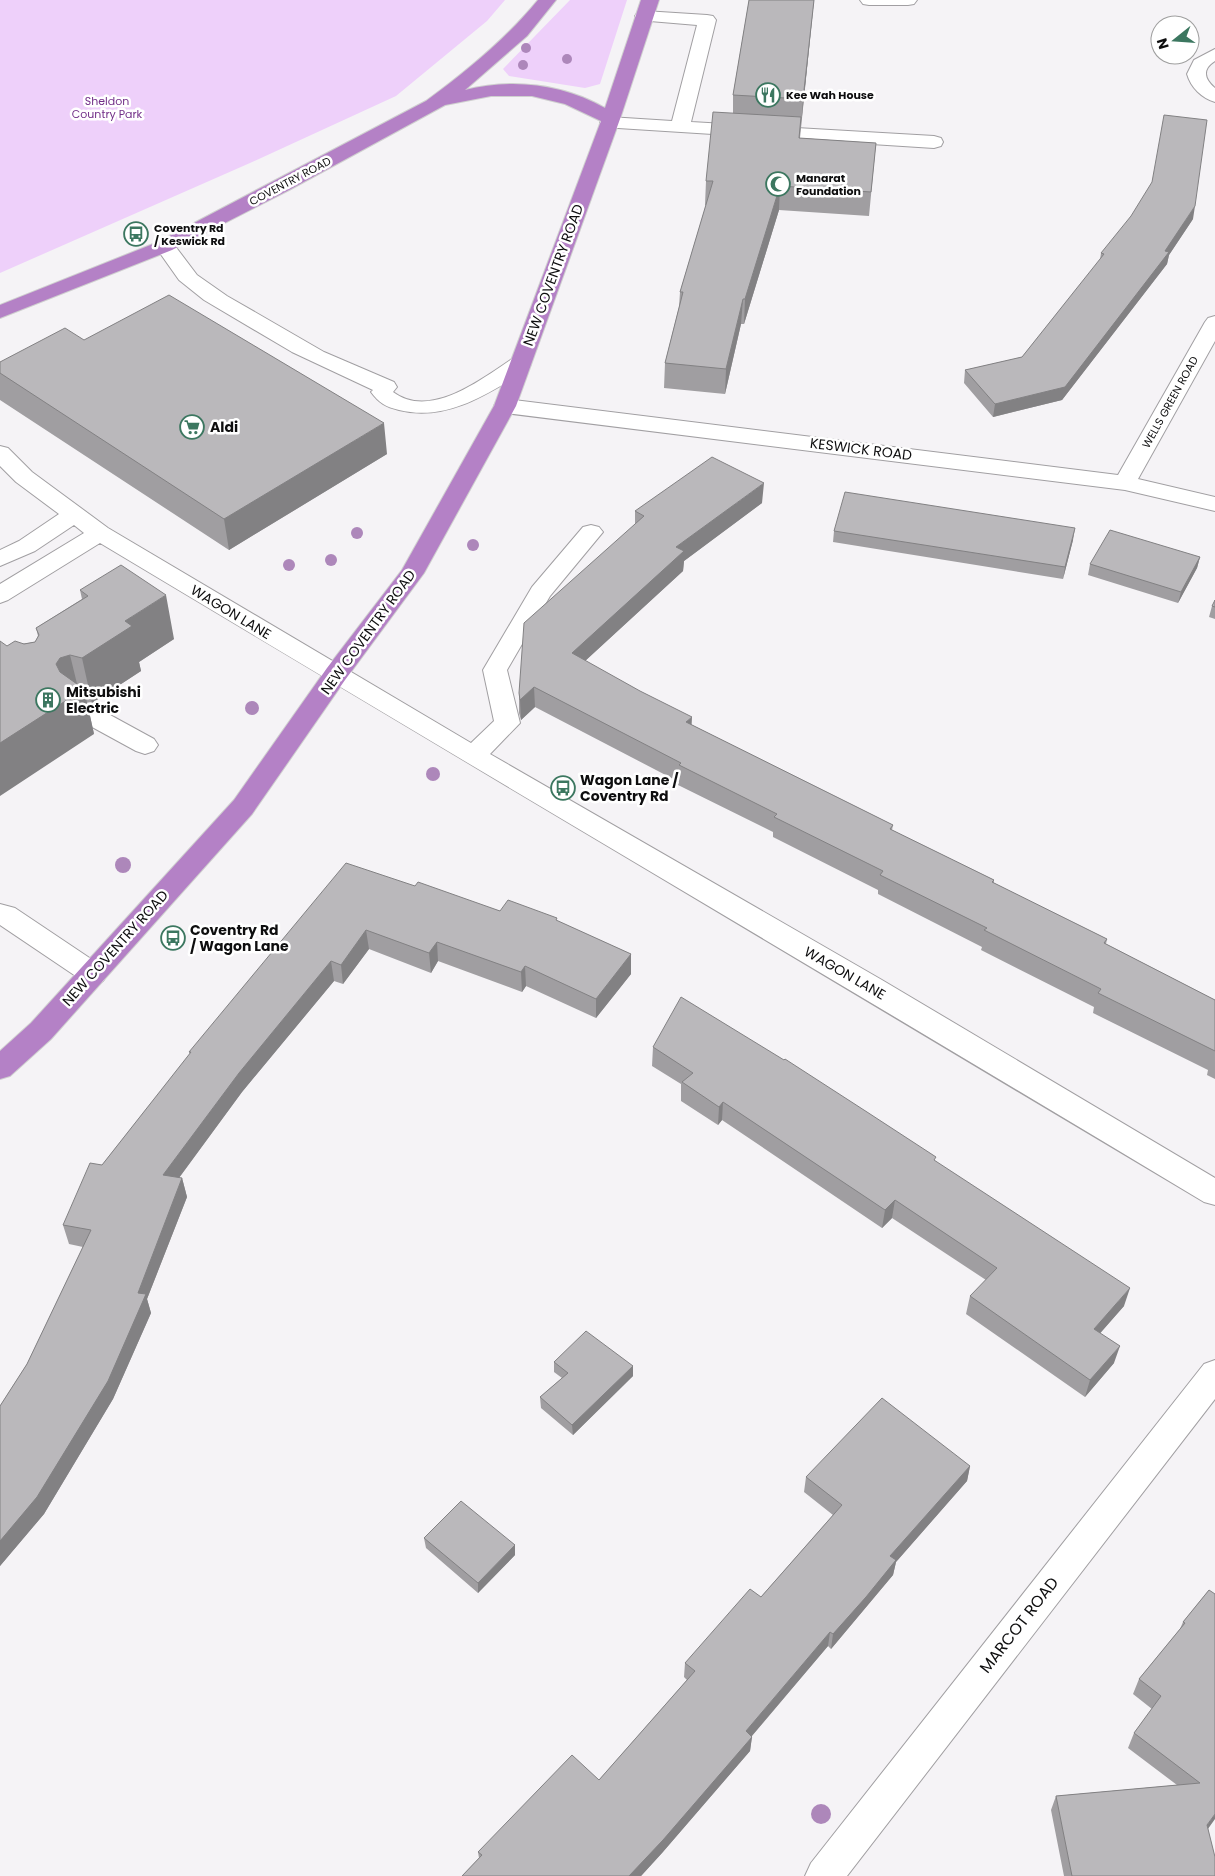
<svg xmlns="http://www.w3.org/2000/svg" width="1215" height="1876" font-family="Poppins,sans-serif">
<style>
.green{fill:#eed0fa}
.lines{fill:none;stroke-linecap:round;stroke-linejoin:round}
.minor-casing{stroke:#a19fa2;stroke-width:2}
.highway-casing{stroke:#cfcfcf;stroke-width:2}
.minor{fill:#fff;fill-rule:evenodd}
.highway{fill:#b481c6;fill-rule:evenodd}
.tree{fill:#ad87ba}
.wall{fill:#a09ea1}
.shaded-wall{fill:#828183}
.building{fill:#bab8bb;stroke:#828183}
.labels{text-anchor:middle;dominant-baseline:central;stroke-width:5;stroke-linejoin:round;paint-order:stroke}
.far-poi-label{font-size:11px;font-weight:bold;fill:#0e0e0f;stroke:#fff;text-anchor:start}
.far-park-label{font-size:11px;fill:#722f88;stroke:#fff}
.far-street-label{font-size:11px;fill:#0e0e0f;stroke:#fff}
.street-label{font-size:14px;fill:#0e0e0f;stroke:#fff}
.poi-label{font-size:14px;font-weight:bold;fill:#0e0e0f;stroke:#fff;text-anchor:start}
.near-street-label{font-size:16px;fill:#0e0e0f;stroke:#fff}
</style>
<rect width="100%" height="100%" fill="#f5f3f6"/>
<!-- green -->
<path class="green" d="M0 0H505L487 21 396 96 250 163 0 273Z
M570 0H627L600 84 585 88 509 76 503 69Z"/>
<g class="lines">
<!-- minor casing -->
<g class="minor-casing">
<path id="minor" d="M860 0H917L914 4 908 5H869L863 4Z
M644 11 707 15 713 16 716 20 691 122 934 136 941 138 943 142 941 146 934 148 602 127 600 123 602 119 609 117 672 121 697 25 638 20 635 16 638 12Z
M1215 49V61C1202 69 1204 79 1215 88V102C1202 98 1191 88 1187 74L1194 60Z
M165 240 172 242 197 275 227 296 324 352 394 382 397 387 393 392C430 420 482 379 512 359L520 358 528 359 531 364 528 369C489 393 447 422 399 410 386 407 379 403 371 392L373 390 292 352 204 300 179 280 155 246 158 242Z
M1215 316V341L1138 479 1215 497V511L1125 490 505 413 497 411 494 406 497 401 505 399 1118 475 1205 322 1208 318Z
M0 446 8 448 32 472 108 528 471 743 494 721 483 670 532 587 583 527 591 525 599 527 603 532 550 596 507 670 520 723 490 754 882 980 1215 1178V1205L1204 1202C837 981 467 764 100 543L8 600 0 603V584L84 533 74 525 35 551 0 566V550L19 541 59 514 16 482 0 466Z
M81 702 90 704 154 739 158 745 154 751 145 754 136 751 72 716 68 710 72 704Z
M0 904 15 908 103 967 107 974 103 981 93 985 83 981 0 925Z
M1215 1360V1399L847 1876H805L811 1863 1204 1364Z"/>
</g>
<!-- highway casing -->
<g class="highway-casing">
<path id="highway" d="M538 0H556L527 36 465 90C512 78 563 84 605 108L641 0H659L620 119 516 406 424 573 345 680 252 814 51 1039 10 1076 0 1079V1051L31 1023 234 800 327 668 402 570 494 406 601 121 565 104 532 96H491L445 105 289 190 172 250 0 318V305L158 242 426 101C467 71 506 39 538 0Z"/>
</g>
<!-- minor -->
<use href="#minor" class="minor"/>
<!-- highway -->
<use href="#highway" class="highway"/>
</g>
<!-- trees -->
<g class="tree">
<circle cx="526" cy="48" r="5"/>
<circle cx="567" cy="59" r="5"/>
<circle cx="523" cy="65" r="5"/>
<circle cx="357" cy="533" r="6"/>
<circle cx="473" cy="545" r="6"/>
<circle cx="331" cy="560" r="6"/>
<circle cx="289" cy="565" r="6"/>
<circle cx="252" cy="708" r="7"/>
<circle cx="433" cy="774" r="7"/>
<circle cx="123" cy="865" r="8"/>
<circle cx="821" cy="1814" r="10"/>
</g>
<!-- wall -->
<path class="wall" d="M749 0H814L800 138 876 143 869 216 779 210 744 324H741L725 394 664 388 665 363 679 307 680 292 706 205H705L706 181 733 113V95Z
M1193 219 1169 255 1167 264 1062 400 993 417 964 383 965 370 1022 357 1100 260 1101 253Z
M84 340 387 454 229 550 0 400V362Z
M762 503 684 561 683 571 585 661 692 725 893 825 892 830 994 880V883L1107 939 1106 944 1215 1000V1079L1207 1075 1208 1070 1093 1013 1094 1007 981 950 982 947 878 894V890L773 837V832L678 785 679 782 535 707 521 720 519 713V693L635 524V511Z
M834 531 1073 540 1063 579 833 542Z
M1200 557 1197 568 1178 603 1088 575 1090 564Z
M80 590 174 639 139 662 141 671 92 703 87 702 94 734 7 646 35 642 38 636 36 628 82 599Z
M1215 600V619L1209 617 1212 606Z
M415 886 500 911 557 921 631 954V974L596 1018 526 986 522 992 438 961 431 973 369 949 343 984 334 981 242 1092 179 1178H182L187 1197 147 1299 151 1313 113 1399 44 1514 0 1566V1406L27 1364 83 1247 69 1244 63 1225 102 1165 190 1054 189 1052Z
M653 1047 936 1162 1124 1306 1100 1333 1114 1363 1085 1397 966 1314 970 1296 986 1280 892 1218 882 1228 722 1120 718 1125 681 1101V1084L652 1066Z
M554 1362 633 1366V1376L573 1435 541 1408 540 1397 562 1378 554 1372Z
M970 1466 967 1481 896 1562 893 1575 831 1649 828 1646 752 1736 750 1751 662 1853 641 1876H462L479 1858 478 1852 599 1780 687 1680 684 1677 685 1663 761 1597 833 1515 804 1492 806 1477Z
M424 1538 515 1555 478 1593 426 1548Z
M1209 1590 1208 1829 1215 1876H1064L1051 1810 1056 1796 1177 1785 1128 1748 1134 1733 1152 1709 1133 1694 1139 1679 1180 1629 1183 1622Z"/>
<!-- shaded-wall -->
<path class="shaded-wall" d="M814 0 801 126 803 99Z
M780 186 779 210 744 324 745 299Z
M1195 206 1193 219 1169 255 1167 264 1062 400 993 417 995 404 1165 251Z
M743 299 741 324 725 394 726 369Z
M384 423 387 454 229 550 224 519Z
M764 483 762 503 684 561 683 571 572 673V653L676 547Z
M1075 528 1073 540 1063 579 1065 567Z
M1200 557 1197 568 1178 603 1181 592Z
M166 595 174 639 139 662 141 671 92 703 82 658 125 621Z
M70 655 79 692 84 689 94 734 0 796V743L60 658Z
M534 687 535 707 521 720 520 700Z
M692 717 691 737 686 722Z
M366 930 369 949 343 984 341 965Z
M437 942 438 961 431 973 429 953Z
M631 954V974L596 1018V999Z
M331 961 334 981 242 1092 167 1194 163 1175 239 1073Z
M525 966 526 986 522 992 521 972Z
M723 1102 722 1120 718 1125 719 1107Z
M182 1178 187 1197 147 1299 151 1313 113 1399 44 1514 0 1566V1541L138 1293Z
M895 1200 892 1218 882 1228 885 1210Z
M1130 1288 1124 1306 1089 1346 1094 1329Z
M1120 1346 1114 1363 1085 1397 1090 1380Z
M633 1366V1376L573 1435 572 1425Z
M970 1466 967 1481 896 1562 893 1575 831 1649 833 1634 890 1556Z
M515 1545V1555L478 1593V1583Z
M830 1632 828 1646 744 1745 746 1731Z
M752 1737 750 1751 662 1853 641 1876H629Z
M1215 1814V1819L1200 1840 1207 1825Z"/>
<!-- building -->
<path class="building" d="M749 0H814L803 99 733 95Z
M713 112 801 117 799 138 876 143 871 192 780 186 745 299H743L726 369 665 363 683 292H680L713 181H706Z
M1164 115 1207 120 1195 206 1165 251 1169 252 1065 387 995 404 965 370 1022 357 1104 254 1101 253 1131 216 1152 182Z
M169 295 384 423 224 519 0 373V362L65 328 84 340Z
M712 457 764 483 676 547 684 551 572 653 640 691 692 717 686 722 893 825 890 829 994 880 992 882 1107 939 1104 943 1215 1000V1051L1098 993 1101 989 984 930 987 928 880 875 883 871 774 817 777 814 679 765 681 763 534 687 520 700 519 693 524 623 644 516 635 511Z
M845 492 1075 528 1065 567 834 531Z
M1110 530 1200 557 1181 592 1090 564Z
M121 565 166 595 125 621 132 626 82 658 70 655 60 658 56 664 60 672 84 689 0 743V641L7 646 15 641 24 644 35 642 39 635 36 628 88 596 80 590Z
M1215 600V607L1212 606Z
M346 863 415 886 418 882 500 911 508 900 557 918 556 920 631 954 596 999 525 966 521 972 437 942 429 953 366 930 341 965 331 961 239 1073 163 1175 182 1178 138 1293 146 1294 108 1381 37 1497 0 1541V1406L27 1364 91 1230 63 1225 90 1163 102 1165 191 1052H189Z
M681 997 784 1060 785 1059 867 1112 936 1157 934 1160 1130 1288 1094 1329 1120 1346 1090 1380 970 1296 997 1268 895 1200 885 1210 723 1102 719 1107 682 1082 693 1073 653 1047Z
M586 1331 633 1366 572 1425 540 1397 568 1373 554 1362Z
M882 1398 970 1466 890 1556 896 1560 866 1597 833 1634 830 1632 746 1731 752 1737 663 1840 629 1876H462L482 1855 478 1852 572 1755 599 1780 695 1671 685 1663 750 1589 761 1597 842 1505 806 1477Z
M461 1501 515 1545 478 1583 424 1538Z
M1209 1590 1215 1594V1814L1207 1825 1215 1857V1876H1072L1056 1796 1200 1783 1134 1733 1161 1696 1139 1679 1185 1623 1183 1622Z"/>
<!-- icons -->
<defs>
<g id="restaurant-ring" transform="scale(1.25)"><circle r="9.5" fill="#fff" stroke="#3c7760" stroke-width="1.5"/><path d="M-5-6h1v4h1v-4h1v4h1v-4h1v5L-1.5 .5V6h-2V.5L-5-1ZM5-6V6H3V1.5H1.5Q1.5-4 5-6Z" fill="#3c7760"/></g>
<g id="mosque-ring" transform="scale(1.25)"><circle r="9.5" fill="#fff" stroke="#3c7760" stroke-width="1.5"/><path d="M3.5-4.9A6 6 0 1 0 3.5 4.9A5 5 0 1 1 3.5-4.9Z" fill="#3c7760"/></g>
<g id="bus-ring" transform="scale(1.25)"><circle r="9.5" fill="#fff" stroke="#3c7760" stroke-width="1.5"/><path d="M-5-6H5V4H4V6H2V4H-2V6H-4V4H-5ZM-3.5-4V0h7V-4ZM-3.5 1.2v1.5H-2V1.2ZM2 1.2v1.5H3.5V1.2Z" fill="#3c7760"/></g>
<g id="supermarket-ring" transform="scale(1.25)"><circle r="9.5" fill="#fff" stroke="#3c7760" stroke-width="1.5"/><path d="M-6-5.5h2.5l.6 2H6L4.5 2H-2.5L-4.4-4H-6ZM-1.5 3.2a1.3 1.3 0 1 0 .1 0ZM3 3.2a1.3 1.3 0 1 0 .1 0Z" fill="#3c7760"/></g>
<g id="building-ring" transform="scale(1.25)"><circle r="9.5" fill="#fff" stroke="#3c7760" stroke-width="1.5"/><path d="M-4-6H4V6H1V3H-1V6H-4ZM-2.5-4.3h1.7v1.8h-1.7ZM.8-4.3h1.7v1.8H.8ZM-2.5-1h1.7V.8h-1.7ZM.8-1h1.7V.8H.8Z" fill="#3c7760"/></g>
</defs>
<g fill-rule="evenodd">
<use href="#restaurant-ring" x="768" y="95"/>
<use href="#mosque-ring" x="778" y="184"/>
<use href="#bus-ring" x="136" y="234"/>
<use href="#supermarket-ring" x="192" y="427"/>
<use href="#building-ring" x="48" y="700"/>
<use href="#bus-ring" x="563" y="788"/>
<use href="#bus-ring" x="173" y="938"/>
</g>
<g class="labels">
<!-- far-poi labels -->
<g class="far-poi-label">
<text x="786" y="95">Kee Wah House</text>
<text x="796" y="178">Manarat<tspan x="796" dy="13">Foundation</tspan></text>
<text x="154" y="228">Coventry Rd<tspan x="154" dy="13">/ Keswick Rd</tspan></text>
</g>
<!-- far-park labels -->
<g class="far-park-label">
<text x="107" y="101">Sheldon<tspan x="107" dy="13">Country Park</tspan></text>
</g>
<!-- far-street labels -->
<g class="far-street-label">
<text transform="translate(290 181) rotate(-28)">COVENTRY ROAD</text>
<text transform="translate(1170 402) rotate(-61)">WELLS GREEN ROAD</text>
</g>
<!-- street labels -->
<g class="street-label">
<text transform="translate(553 275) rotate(-70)">NEW COVENTRY ROAD</text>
<text transform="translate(861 449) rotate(7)">KESWICK ROAD</text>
<text transform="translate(231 612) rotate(31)">WAGON LANE</text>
<text transform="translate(368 632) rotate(-54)">NEW COVENTRY ROAD</text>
<text transform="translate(115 948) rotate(-48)">NEW COVENTRY ROAD</text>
<text transform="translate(845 973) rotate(30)">WAGON LANE</text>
</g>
<!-- poi labels -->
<g class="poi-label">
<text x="210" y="427">Aldi</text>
<text x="66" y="692">Mitsubishi<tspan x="66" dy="16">Electric</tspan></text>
<text x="580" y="780">Wagon Lane /<tspan x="580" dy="16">Coventry Rd</tspan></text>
<text x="190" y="930">Coventry Rd<tspan x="190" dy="16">/ Wagon Lane</tspan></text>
</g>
<!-- near-street labels -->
<g class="near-street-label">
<text transform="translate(1019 1625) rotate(-52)">MARCOT ROAD</text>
</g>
</g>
<!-- north arrow -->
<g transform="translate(1175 40) rotate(253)"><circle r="24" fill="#ffffff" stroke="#9f9f9f"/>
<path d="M0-4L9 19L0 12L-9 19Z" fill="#3c7760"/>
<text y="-8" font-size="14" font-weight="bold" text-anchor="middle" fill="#0e0e0f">N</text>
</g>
</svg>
